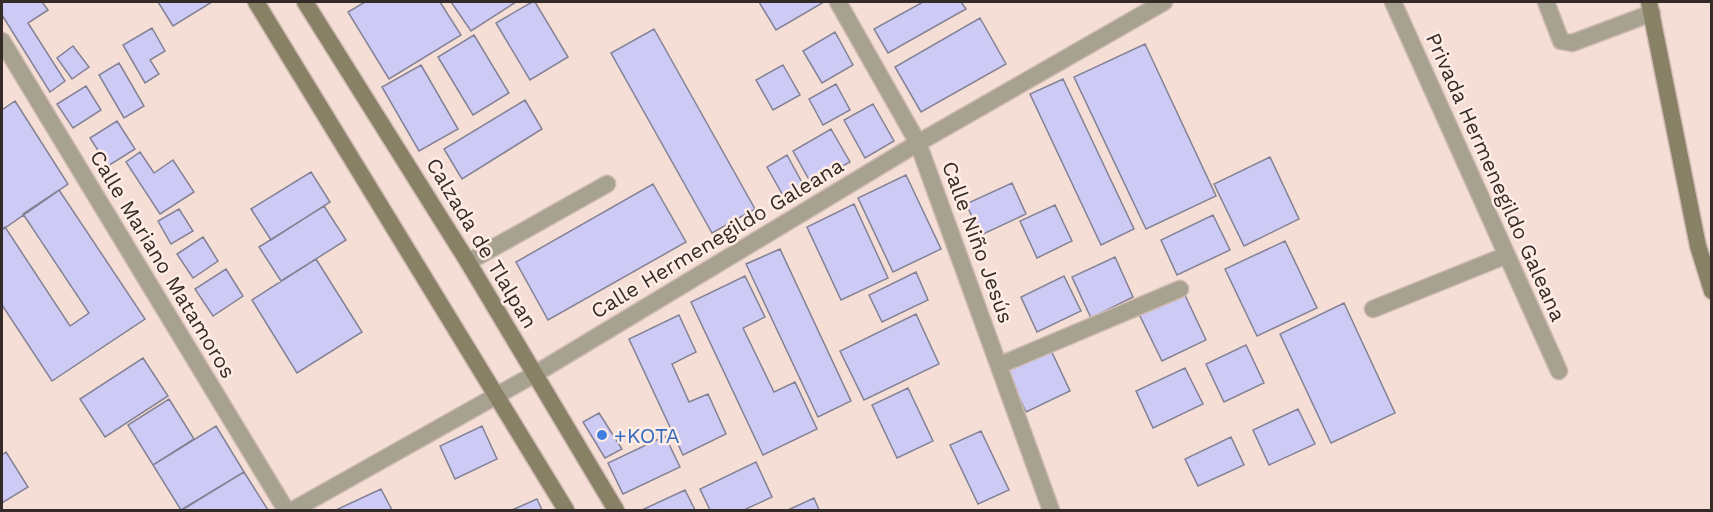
<svg xmlns="http://www.w3.org/2000/svg" width="1713" height="512" font-family="'Work Sans',sans-serif">
<style>
.building{fill:#cecaf6;stroke:#838295;stroke-width:1.5}
.lines{fill:none;stroke-linecap:round;stroke-linejoin:round}
.minor-casing{stroke:#cebab2;stroke-width:19}
.tertiary-casing{stroke:#cebab2;stroke-width:19}
.secondary-casing{stroke:#cebab2;stroke-width:19}
.minor{stroke:#a7a18f;stroke-width:16}
.tertiary{stroke:#a7a18f;stroke-width:16}
.secondary{stroke:#898165;stroke-width:16}
.shop-dot{fill:#3f7fe0;stroke:#ffede5;stroke-width:2}
.labels{text-anchor:middle;dominant-baseline:central;stroke-width:5;stroke-linejoin:round;paint-order:stroke}
.street-label{font-size:21px;fill:#342b28;stroke:#ffede5}
.shop-label{font-size:21px;fill:#366cbe;stroke:#ffede5;text-anchor:start}
</style>
<rect width="100%" height="100%" fill="#f5ded5"/>
<!-- building -->
<path class="building" d="M2 2H42L48 10 28 23 65 81 50 92 2 15Z
M158 2H212L173 26Z
M365 2H440L461 35 389 79 348 12Z
M451 2H516L471 31Z
M532 2H535L568 57 530 80 496 23Z
M759 2H824L776 30Z
M923 2H961L966 9 888 53 874 29Z
M980 18 1006 64 921 112 895 67Z
M152 28 165 51 150 60 159 74 145 83 123 45Z
M654 29 755 209 712 233 611 53Z
M835 32 853 65 822 83 803 51Z
M474 35 509 93 473 115 438 57Z
M1145 44 1216 196 1146 229 1074 77Z
M73 46 89 67 72 79 57 58Z
M119 63 144 106 124 118 99 75Z
M421 65 458 129 419 151 382 87Z
M783 65 800 95 773 110 756 80Z
M1063 79 1134 229 1101 245 1030 94Z
M836 84 850 110 823 125 809 99Z
M86 86 101 110 73 128 57 104Z
M525 100 542 129 462 179 444 149Z
M15 101 68 184 2 230V110Z
M873 104 894 141 865 158 844 120Z
M117 121 135 149 108 166 90 138Z
M831 129 850 162 811 183 793 151Z
M140 152 154 173 173 160 194 192 160 214 126 162Z
M787 155 805 188 785 199 767 167Z
M1270 157 1299 219 1244 246 1214 184Z
M311 172 330 202 271 240 251 209Z
M906 175 941 249 893 272 858 198Z
M1012 183 1026 214 981 235 966 204Z
M653 184 686 242 548 320 516 262Z
M59 190 145 319 52 381 2 305V230L5 227 70 326 89 313 23 214Z
M854 204 888 278 841 300 807 227Z
M1055 205 1072 241 1037 258 1020 221Z
M324 206 346 240 281 281 259 247Z
M179 209 193 231 171 244 158 221Z
M1213 215 1230 250 1177 275 1161 240Z
M203 237 218 261 193 278 177 254Z
M1285 241 1317 308 1257 336 1225 269Z
M780 249 851 401 818 417 746 264Z
M1115 257 1133 297 1091 318 1072 277Z
M316 259 362 332 297 373 252 300Z
M226 269 243 296 213 316 195 289Z
M916 272 928 300 882 322 869 295Z
M745 276 765 317 743 328 774 392 795 382 817 429 763 455 691 302Z
M1064 276 1081 311 1037 332 1021 297Z
M1184 293 1206 340 1162 361 1139 314Z
M1344 303 1395 413 1331 443 1280 334Z
M916 314 939 364 864 400 840 351Z
M679 315 696 352 672 364 689 402 708 394 726 434 683 455 629 339Z
M1246 345 1264 383 1224 402 1206 364Z
M1049 346 1070 391 1026 412 1005 367Z
M143 358 168 396 105 437 80 399Z
M1185 368 1203 404 1153 428 1136 391Z
M908 388 933 441 897 458 872 405Z
M169 399 194 439 153 465 128 425Z
M1298 409 1315 444 1269 465 1253 430Z
M599 413 622 449 605 458 583 422Z
M216 426 244 472 181 510 153 465Z
M482 426 497 459 455 479 440 446Z
M981 431 1009 490 978 504 950 445Z
M665 436 680 467 623 494 608 463Z
M1231 437 1244 465 1198 486 1185 459Z
M6 452 28 487 2 503V455Z
M756 462 772 497 744 510H710L700 489Z
M244 472 268 510H182Z
M381 489 392 510H336Z
M685 490 695 510H642Z
M814 498 819 510H788Z
M537 499 542 510H512Z"/>
<g class="lines">
<!-- minor casing -->
<g class="minor-casing">
<path id="minor" d="M838 2 918 143 1051 510
M1393 2 1559 371
M1546 2 1561 41 1572 43 1652 13
M2 41 286 510
M468 262 607 184
M1373 309 1507 255
M1000 365 1180 289"/>
</g>
<!-- tertiary casing -->
<g class="tertiary-casing">
<path id="tertiary" d="M293 510 535 374 918 143 1164 2"/>
</g>
<!-- secondary casing -->
<g class="secondary-casing">
<path id="secondary" d="M256 2 566 510
M305 2 468 262 616 510
M1649 2 1698 246 1712 291"/>
</g>
<!-- minor -->
<use href="#minor" class="minor"/>
<!-- tertiary -->
<use href="#tertiary" class="tertiary"/>
<!-- secondary -->
<use href="#secondary" class="secondary"/>
</g>
<!-- markers -->
<circle class="shop-dot" cx="602" cy="435" r="6"/>
<g class="labels">
<!-- street labels -->
<g class="street-label">
<text transform="translate(1496 177) rotate(66)">Privada Hermenegildo Galeana</text>
<text transform="translate(717 238) rotate(-31)">Calle Hermenegildo Galeana</text>
<text transform="translate(978 242) rotate(70)">Calle Niño Jesús</text>
<text transform="translate(482 243) rotate(59)">Calzada de Tlalpan</text>
<text transform="translate(163 264) rotate(59)">Calle Mariano Matamoros</text>
</g>
<!-- shop labels -->
<g class="shop-label">
<text x="614" y="435">+KOTA</text>
</g>
</g>
<!-- border -->
<rect width="1713" height="512" fill="none" stroke="#342b28" stroke-width="6"/>
</svg>
